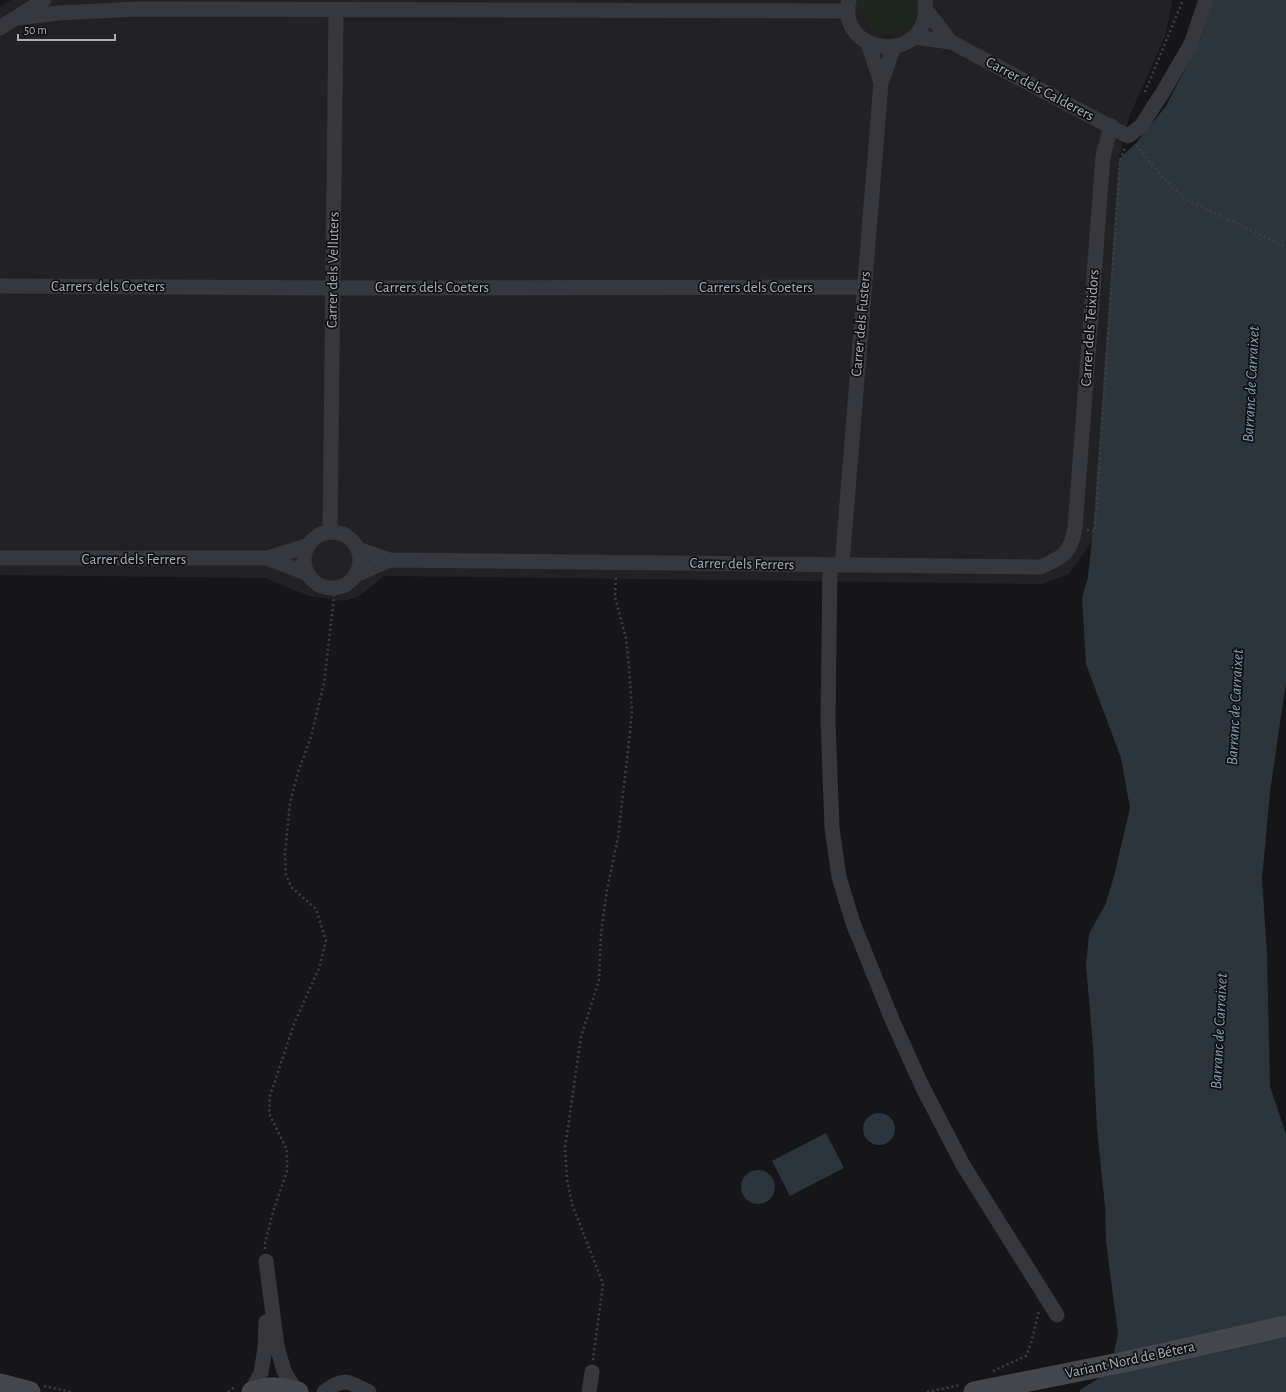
<svg xmlns="http://www.w3.org/2000/svg" width="1286" height="1392" font-family="'Alegreya Sans',sans-serif">
<style>
.built{fill:#222225}
.green{fill:#1e261f}
.water{fill:#2c353c}
.lines{fill:none;stroke-linecap:round;stroke-linejoin:round}
.path{stroke:#3d3f44;stroke-width:2.5;stroke-dasharray:2 3;stroke-linecap:butt}
.street{stroke:#37383d;stroke-width:15}
.secondary{stroke:#45474d;stroke-width:21}
.labels{text-anchor:middle;dominant-baseline:central;stroke-width:3.5;stroke-linejoin:round;paint-order:stroke}
.street-label{font-size:15px;fill:#a8adb8;stroke:#111113}
.water-label{font-size:16px;font-style:italic;fill:#7f9bb3;stroke:#111113}
</style>
<rect width="100%" height="100%" fill="#161618"/>
<!-- built -->
<path class="built" d="M11 0H1172L1166 34 1129 117 1119 159 1092 541 1069 574 1043 584 384 576 360 596 344 601 309 596 265 578 0 575V7Z"/>
<!-- green -->
<path class="green" d="M861 0H917C925 41 858 49 861 0Z"/>
<!-- water -->
<path class="water" d="M1213 0H1286V682L1270 792 1262 879 1267 954 1270 1087 1286 1134V1392H1080V1390L1099 1378 1112 1362 1118 1334 1106 1241 1105 1206 1097 1130 1093 1046 1086 965 1089 934 1106 903 1114 876 1130 808 1121 758 1086 664 1082 598 1088 577 1093 529 1119 159 1136 143 1166 106 1201 39Z
M863 1129a16 16 0 1 1 32 0a16 16 0 1 1-32 0Z
M826 1133 844 1168 790 1196 772 1161Z
M741 1187a17 17 0 1 1 34 0a17 17 0 1 1-34 0Z"/>
<g class="lines">
<!-- path -->
<path class="path" d="M1145 92 1183 0
M1136 145 1163 178 1187 200 1286 247
M1087 530 1095 531 1120 161 1125 147
M265 1249V1243L273 1212 287 1171V1150L269 1113 270 1096 294 1024 319 968 326 941 316 909 292 888 286 875 285 854 290 803 298 772 311 737 324 683 335 589
M593 1360 603 1284 572 1204 567 1179 565 1148 581 1037 599 980 601 933 607 890 618 837 630 733 632 710 629 667 626 638 615 597 616 576
M993 1371 1026 1356 1031 1343 1039 1311
M44 1386 71 1392
M228 1392 236 1386
M927 1392 960 1385"/>
<!-- street -->
<path class="street" d="M849 0C836 58 934 66 925 0
M926 10 951 42
M16 18 59 13 137 9 848 11
M0 28 44 0
M914 37 951 42 1128 136 1141 126 1163 92 1191 44 1206 0
M868 43 881 83
M0 286 333 288 864 287
M330 531 336 9
M304 560a28 28 0 1 1 56 0a28 28 0 1 1-56 0Z
M358 549 390 560 1041 567C1063 557 1071 553 1075 528L1103 156 1111 126
M0 558H267L307 546
M267 558 306 573
M830 565 828 721 832 828 839 877 853 923 893 1022 923 1088 963 1165 1057 1315
M842 565 881 83 894 47
M356 575 390 560
M266 1261 277 1346 284 1371 296 1391
M251 1392 261 1373 265 1348 266 1322
M324 1392C344 1376 348 1382 369 1392
M589 1392 592 1372"/>
<!-- secondary -->
<path class="secondary" d="M0 1384 30 1392
M252 1392C269 1386 281 1387 298 1392
M974 1392 1134 1360 1286 1326"/>
</g>
<g class="labels">
<!-- street labels -->
<g class="street-label">
<text transform="translate(1040 89) rotate(28)">Carrer dels Calderers</text>
<text transform="translate(333 270) rotate(-89)">Carrer dels Velluters</text>
<text x="108" y="286">Carrers dels Coeters</text>
<text x="432" y="287">Carrers dels Coeters</text>
<text x="756" y="287">Carrers dels Coeters</text>
<text transform="translate(861 324) rotate(-85)">Carrer dels Fusters</text>
<text transform="translate(1090 328) rotate(-86)">Carrer dels Teixidors</text>
<text x="134" y="559">Carrer dels Ferrers</text>
<text transform="translate(742 564) rotate(1)">Carrer dels Ferrers</text>
<text transform="translate(1130 1360) rotate(-12)">Variant Nord de Bétera</text>
</g>
<!-- water labels -->
<g class="water-label">
<text transform="translate(1251 384) rotate(-87)">Barranc de Carraixet</text>
<text transform="translate(1235 707) rotate(-87)">Barranc de Carraixet</text>
<text transform="translate(1219 1031) rotate(-87)">Barranc de Carraixet</text>
</g>
</g>
<!-- scale -->
<path d="M18 34v6h97v-6" fill="none" stroke="#a8adb8" stroke-width="2"/>
<text x="24" y="34" font-size="12" fill="#a8adb8" stroke="#111113" stroke-width="3" paint-order="stroke">50 m</text>
</svg>
